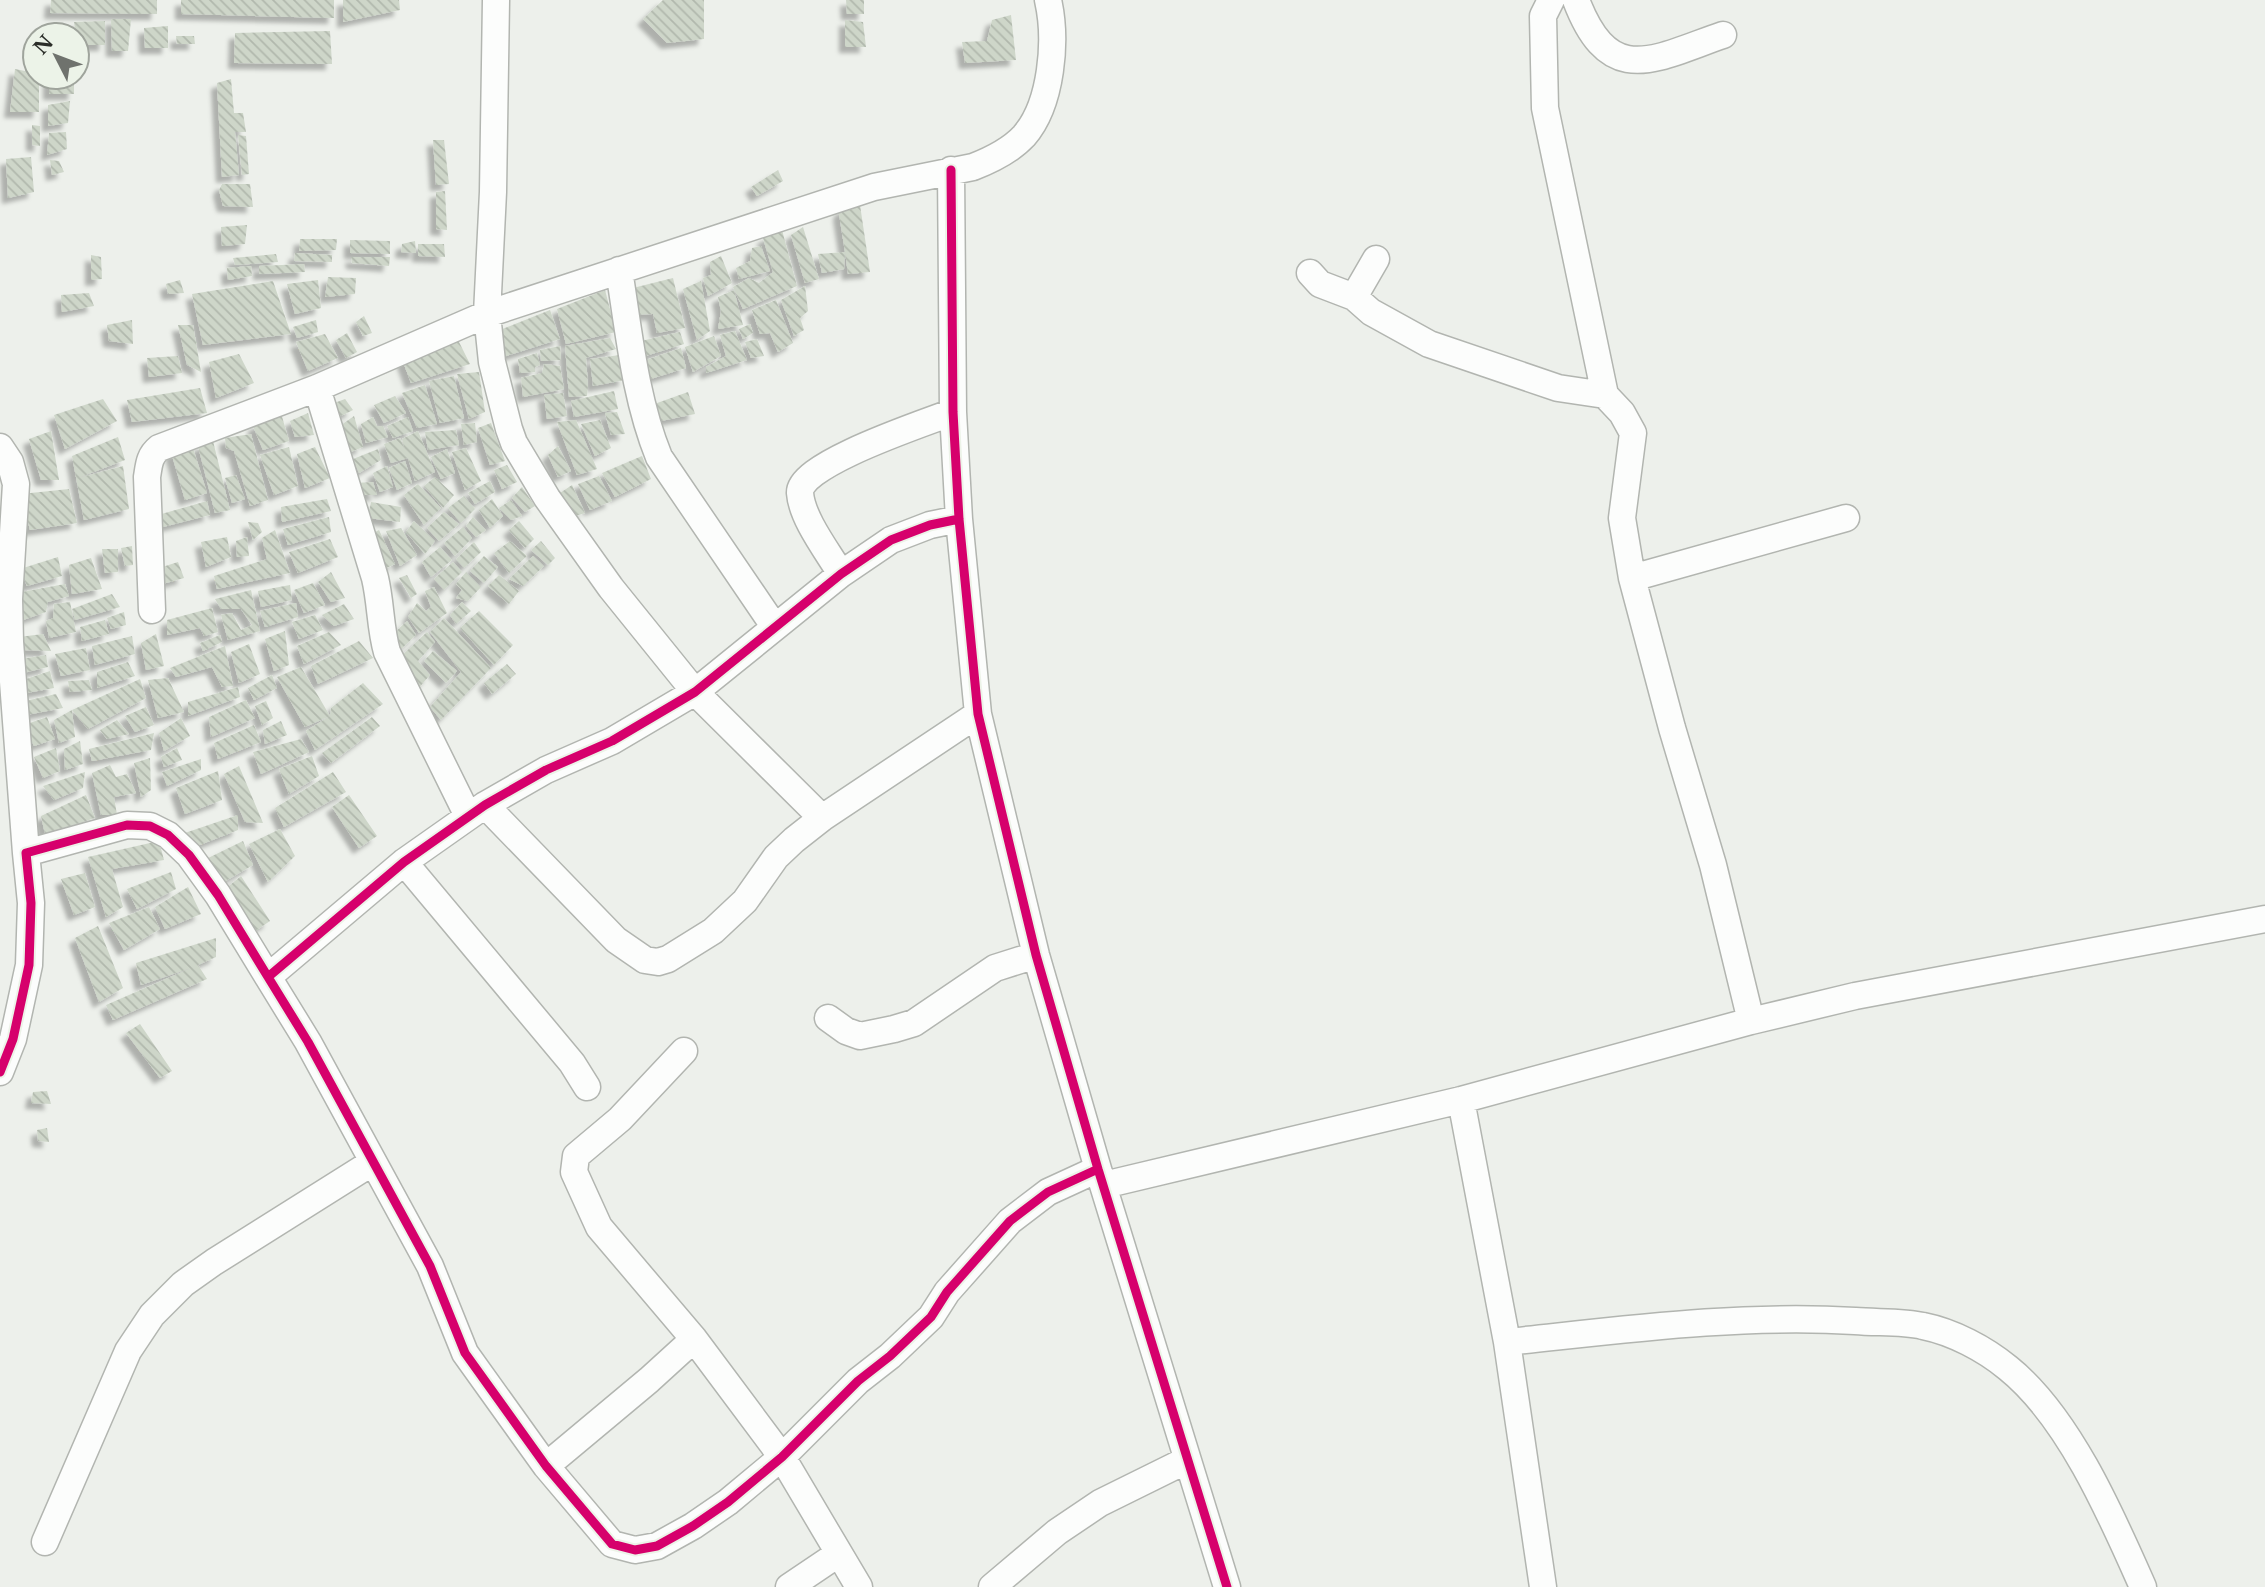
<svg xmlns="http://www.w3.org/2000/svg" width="2265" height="1587" font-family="'Libre Baskerville',serif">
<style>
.building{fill:url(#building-back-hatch);filter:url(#shadow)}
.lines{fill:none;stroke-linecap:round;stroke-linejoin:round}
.street-casing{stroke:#b2b5b0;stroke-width:29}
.street{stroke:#fcfdfc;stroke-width:26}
.cycleway-casing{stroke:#ecf3e8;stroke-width:13}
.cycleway{stroke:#d6006c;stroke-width:9}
</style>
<defs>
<pattern id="building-back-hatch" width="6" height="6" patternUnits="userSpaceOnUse" patternTransform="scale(1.75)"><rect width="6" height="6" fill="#ced6c9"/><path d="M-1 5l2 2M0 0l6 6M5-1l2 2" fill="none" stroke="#b1b8ad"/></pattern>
<filter id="shadow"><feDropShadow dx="-6" dy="6" stdDeviation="2" flood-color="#0004"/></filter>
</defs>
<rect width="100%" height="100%" fill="#edf0eb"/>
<!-- building -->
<path class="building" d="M51 0H157V14L50 13Z
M181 0H334V18L181 14Z
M343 0H399L400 10 343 22Z
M663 0H704V39L667 43 643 19Z
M846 0H864V14H847Z
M1011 15 1016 60 965 63 962 42 987 41 992 20Z
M111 19H131L128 51H112Z
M845 20 863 22 866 47H845Z
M105 21V45H77L74 22Z
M168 26V48H145L144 28Z
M330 31 332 64 234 63 235 33Z
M176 36H194L195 44H177Z
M15 69 35 73V77H39V112H10Z
M49 77H74V94H49Z
M231 79 234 113H243L246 132H235L239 175 222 177 217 83Z
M70 101 68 123 48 126V105Z
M32 125 40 126V146L32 145Z
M66 132 67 149 47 155 49 133Z
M238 135 246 136 249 174 242 175Z
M433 140H444L449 184 436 185Z
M31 157 34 192 8 198 6 159Z
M50 160 59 161 64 172 52 175Z
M778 170 783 181 757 196 751 187Z
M222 184H250L253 207 223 206 219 190Z
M445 191 447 230 436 229V192Z
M860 205 870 272 848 274 845 252 844 269 822 273 818 254 845 252 839 214 841 209Z
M247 225 245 244 222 246 221 227Z
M803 227 819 279 805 283 791 235Z
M782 230 797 286 743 309 733 287 749 278 759 283 773 272 763 238Z
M300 239H337L336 250 299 251Z
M350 240 390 241V254L350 253Z
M415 241 416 253 401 252 402 244Z
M418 244H444L445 257 418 256Z
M761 246 770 271 739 279 736 268 750 261 752 248Z
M295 253 332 255V262L294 261Z
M276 254 278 262 235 265 233 258Z
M91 255 101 257 102 279 91 280Z
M721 256 732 283 708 296 703 278 711 275 710 262Z
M351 257H390L389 266 352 263Z
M304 264 305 272 259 274V266Z
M251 266 252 276 228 280 227 268Z
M328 277 356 278 355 294 325 297Z
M673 278 685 328 657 333 653 314 632 315 633 288Z
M180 280 184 293 168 294 166 284Z
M318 280 321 308 295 314 287 284Z
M273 281 291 334 203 345 192 294Z
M701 281 710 331 697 340 683 289Z
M805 286 808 311 800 318 804 330 794 336 781 300Z
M605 290 616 332 566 344 557 309Z
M734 290 743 325 718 329 721 311 718 297Z
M89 293 94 306 62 312 61 295Z
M776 300 793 343 778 352 770 333 760 334 752 310Z
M550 310 560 339 503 357 495 332Z
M364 316 372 333 363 336 356 322Z
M132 320 133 344 109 341 107 325Z
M316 320 318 332 297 338 293 327Z
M750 324 753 333 743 339 739 329Z
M178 325H193L201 372 187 365Z
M735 331 747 360 706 373V367L726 356 720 335Z
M680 332 684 344 639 358 637 342Z
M347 333 357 352 346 358 336 340Z
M325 334 338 358 308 371 296 342Z
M714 336 721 356 693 372 685 347Z
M610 338 616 349 586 358 588 386 587 396 569 397 565 346Z
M757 339 764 356 751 358 745 342Z
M458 340 470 364 411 383 402 359Z
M560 346 561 360 541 361 540 350Z
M681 348 686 368 644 381 640 362Z
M537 353 540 365 535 367V372L520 373 518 359Z
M239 354 254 383 216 398 209 362Z
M620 355 625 380 593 386 590 359Z
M178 356 182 373 149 377 147 358Z
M544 364 560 366 564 389 523 397 521 378 542 373Z
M479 372 485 412 469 419 457 374Z
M454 376 464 418 440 423 429 381Z
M425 385 437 424 417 428 402 393Z
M200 388 207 413 132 422 127 400Z
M614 391 618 409 574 417 571 401Z
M688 392 695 414 651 423 646 407Z
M563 393 567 416 547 419 544 395Z
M395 396 406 413 384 423 374 405Z
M103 399 117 421 65 449 54 415Z
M345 399 353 410 333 420 329 405Z
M617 412 625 434 611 435 605 413Z
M281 413 289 441 263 450 253 426Z
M308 413 314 435 295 437 290 421Z
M354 416 363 447 346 454 337 428Z
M373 417 377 426H383L388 437 366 443 361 424Z
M408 417 413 431 393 438 387 426Z
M576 420 597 469 577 475 557 422Z
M600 420 611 448 595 456 581 424Z
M475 423 477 442 464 445 461 424Z
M491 423 505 461 490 465 478 428Z
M456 430 459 445 428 450 425 432Z
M51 431 59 480H41L29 439Z
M418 431 435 472 415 481 408 458 391 463 384 444 400 438 405 450 402 439Z
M251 434 268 500 250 506 234 451 226 448 225 438Z
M118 437 125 460 78 478 123 466 129 509 84 520 72 456Z
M213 441 230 510 215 513 198 446Z
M192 445 207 493 185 500 171 452Z
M558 446 571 471 558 477 548 455Z
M289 447 298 486 274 495 260 455Z
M315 447 330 478 305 488 297 454Z
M466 448 481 481 465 490 452 452Z
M378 449 381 460 359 473 353 459Z
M447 449 455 473 441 479 431 457Z
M642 456 651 479 615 497 602 473Z
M405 461 412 483 397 490 389 468Z
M507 465 517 482 502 489 494 470Z
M387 466 393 487 380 492 373 473Z
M236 475 245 499 232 503 225 478Z
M599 476 612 501 590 510 578 484Z
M435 477 454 495 443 508 424 486Z
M490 481 495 492 475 504 468 493Z
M373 482 377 495H359L355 483Z
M418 484 441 508 424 525 404 495Z
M572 485 585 513 566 519 554 497Z
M522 487 535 506 525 512 512 498Z
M69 489 77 523 30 530 21 494Z
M464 496 475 509 461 523 448 508Z
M327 499 331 511 282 522 281 507Z
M492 499 503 516 490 528 479 510Z
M511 500 522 516 511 520 499 508Z
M207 501 210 515 159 528 158 515Z
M371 502 401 507 400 522 368 518Z
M444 512 459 524 439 541 427 528Z
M329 517 331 532 288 545 283 529Z
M473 517 486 530 476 537 466 526Z
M414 521 435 541 425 554 406 532Z
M519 521 534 539 525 548 509 530Z
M248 522 258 523 262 532 253 540Z
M463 527 472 538 455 556 444 543Z
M401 528 417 555 400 566 386 531Z
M275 530 290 573 217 589 214 576 267 559 262 538Z
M379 530 395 564 378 572 367 536Z
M227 537 231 557 206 567 201 542Z
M247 537 249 556 237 557 236 541Z
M330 539 338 557 298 573 289 552Z
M510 541 527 556 509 573 494 553Z
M541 541 555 558 548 565 531 550Z
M474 542 481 552 464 568 456 559Z
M132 546 133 565 125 566 121 548Z
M440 547 452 560 431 577 422 562Z
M102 549H118V572L105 573Z
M484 556 498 567 484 583 470 571Z
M533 556 544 566 523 586 509 579Z
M58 557 62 576 27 586 20 569Z
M91 558 102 589 72 594 69 565Z
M178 562 184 578 159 585 156 569Z
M453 562 462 572 444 590 434 579Z
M331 572 345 598 331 602 318 582Z
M466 572 481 587 468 601 456 598 462 590 456 584Z
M407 575 417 594 411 598 399 578Z
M499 575 519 591 509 604 488 586Z
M313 583 325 605 304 613 294 590Z
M65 584 69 596 48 602 46 612 23 620 16 593Z
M290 585 292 600 261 607 258 591Z
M434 587 447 613 419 633 408 617 417 603 426 611 431 607 425 591Z
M251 590 260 631 228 640 221 615 232 613 241 630 252 625 241 609H221L215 599Z
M112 594 120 607 75 620 72 609Z
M70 602 76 632 49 638 46 621 53 618 54 604Z
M462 602 471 611 456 624 450 615Z
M296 603 298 617 265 627 260 611Z
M344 604 354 619 334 626 322 615Z
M212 608 218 632 204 636 200 628 167 635V620Z
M479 611 513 645 494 665 460 628Z
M124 612 126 625 111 629 107 618Z
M315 615 323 630 299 639 292 622Z
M444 618 491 668 441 720 430 707 461 672 430 632Z
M105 620 109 634 82 641 80 627Z
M407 621 416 635 399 651 389 638Z
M285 631 289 665 274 671 265 639Z
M329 632 341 645 304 664 297 646Z
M427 632 435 642 418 661 430 675 417 690 395 662Z
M43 634 51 651 22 650 19 637Z
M156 634 164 666 146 670 141 643Z
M220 635 222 642 203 651 200 643Z
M132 636 135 654 95 665 92 646Z
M359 641 373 658 318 684 311 666Z
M249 644 260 674 239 683 231 652Z
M225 646 233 686 222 687 212 667 176 677 170 668Z
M86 648 90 670 61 676 55 654Z
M433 651 457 671 446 683 424 661Z
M46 655 48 667 19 674 21 659Z
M128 662 135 676 97 688V672Z
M507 664 516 674 492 694 484 683Z
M301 667 330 716 331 708 363 683 383 704 315 750 306 731 330 716 305 727 277 677Z
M50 671 54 688 21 694 23 680Z
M272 675 277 688 254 700 248 688Z
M168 678 184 712 158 718 148 680Z
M140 679 146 698 88 729 72 710Z
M89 680 92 690 70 692 68 681Z
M238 687 240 697 188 716V702Z
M56 694 63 708 21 716V702Z
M246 700 255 718 211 737 209 717Z
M266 701 273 718 262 725 255 706Z
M146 707 154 725 135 732 125 716Z
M72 710 75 737 59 743 54 720Z
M47 717 55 739 34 746 24 725Z
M372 717 380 726 331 763 322 753Z
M181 718 190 736 164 751 159 733Z
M117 720 129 734 107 739 100 730Z
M281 721 287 735 265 744 263 730Z
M254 725 261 742 218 759 214 743Z
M154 733 151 750 92 761 89 749Z
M301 739 309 752 261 774 253 752Z
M80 741 83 764 65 770 64 749Z
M56 748 60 771 43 778 34 757Z
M177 748 182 760 164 767 161 757Z
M312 756 319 776 289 794 279 769Z
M150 758 151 790 141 797 134 763Z
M201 759V770L167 786 162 772Z
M110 765 116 777 127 774 136 793 114 797 117 815H101L92 773Z
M239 766 263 823 245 822 224 774Z
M218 771 222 800 185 814 176 788Z
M85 772 83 788 54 800 43 786Z
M333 772 346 792 284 827 275 808Z
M86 795 95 818 45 834 41 816Z
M349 795 377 836 359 848 332 807Z
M238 815V830L192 848 179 835Z
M280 829 295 856 268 882 249 844Z
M159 841 164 860 112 869 123 907 106 917 88 857Z
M243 841 253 865 217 886 202 861Z
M171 872 176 889 137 909 127 889Z
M85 873 95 907 74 915 61 879Z
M241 876 270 921 245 938 218 895Z
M188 887 201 914 165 929 155 907Z
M149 907 160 929 124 950 109 923Z
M98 926 123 988 99 1002 75 938Z
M216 938V957L198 965 207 979 113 1020 106 1005 191 968 141 985 136 963Z
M140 1024 172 1071 160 1078 126 1033Z
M47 1091 51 1104 31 1103 33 1092Z
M47 1128 49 1142 38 1141 37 1130Z"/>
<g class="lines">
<!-- street casing -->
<g class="street-casing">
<path id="street" d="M496 0 493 192 487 314 492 362 509 429 514 443 547 498 611 588 695 692 822 818
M1551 0 1543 16 1545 108 1605 395
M1576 0C1610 89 1653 59 1723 35
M951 170 953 412 959 519 978 714 1036 955 1098 1169 1227 1587
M1376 259 1354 297 1371 312 1429 344 1558 388 1605 395 1622 413 1633 433 1622 518 1632 578 1672 728 1713 865 1751 1021
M619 270C629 333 635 398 659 457L774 626
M1310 273 1320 284 1354 297
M317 388 375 578C381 603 380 628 387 652L468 816
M0 447 10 462 16 484 9 599 10 642 26 853
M841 574C828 552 802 519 800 493 798 464 928 422 953 412
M1632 578 1846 518
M152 610 147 477C149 465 149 456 159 448L317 388 487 314 874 187 973 167C991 160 1011 150 1024 136 1052 104 1057 40 1048 0
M485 805 616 940 645 960 658 962 668 959 713 931 745 901 776 857 794 840 822 818 978 714
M404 862 572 1063 587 1087
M268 977 308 1042 430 1266 465 1353 546 1466 612 1544 635 1550 657 1546 693 1526 728 1502 782 1457 858 1381 890 1356 931 1317 947 1292 1010 1221 1048 1192 1098 1169
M828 1018 846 1031 860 1036 894 1029 914 1023 995 968 1036 955
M684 1051 620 1119 576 1156 574 1172 599 1227 694 1339 782 1457 859 1587
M0 1072 13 1039 29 965 31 903 26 853 127 825 150 826 168 835 189 855 218 895 268 977 404 862 485 805 546 770 612 741 695 692 841 574 891 540 930 525 959 519
M1461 1100 1507 1342 1543 1587
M1104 1185 1461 1100 1751 1021 1855 996 2265 919
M1507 1342C1622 1330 1738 1314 1855 1321 1877 1323 1902 1321 1923 1326 1953 1332 1985 1349 2008 1368 2069 1417 2112 1517 2143 1587
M546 1466 649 1380 694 1339
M45 1542 128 1351 152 1315 183 1284 214 1262 373 1162
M789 1587 838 1554
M992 1587 1057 1532 1100 1503 1187 1460"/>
</g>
<!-- street -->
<use href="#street" class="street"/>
<!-- cycleway casing -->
<g class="cycleway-casing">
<path id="cycleway" d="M951 170 953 412 959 519 978 714 1036 955 1098 1169 1227 1587
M268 977 308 1042 430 1266 465 1353 546 1466 612 1544 635 1550 657 1546 693 1526 728 1502 782 1457 858 1381 890 1356 931 1317 947 1292 1010 1221 1048 1192 1098 1169
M0 1072 13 1039 29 965 31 903 26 853 127 825 150 826 168 835 189 855 218 895 268 977 404 862 485 805 546 770 612 741 695 692 841 574 891 540 930 525 959 519"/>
</g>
<!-- cycleway -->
<use href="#cycleway" class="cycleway"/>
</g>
<!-- north arrow -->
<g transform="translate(56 56) rotate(312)"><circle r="33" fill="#ecf3e8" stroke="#9fa49c" stroke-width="2"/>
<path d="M0-5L12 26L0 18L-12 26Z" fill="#6f726d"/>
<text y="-10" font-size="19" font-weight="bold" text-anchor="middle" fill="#2b2e29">N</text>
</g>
</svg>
